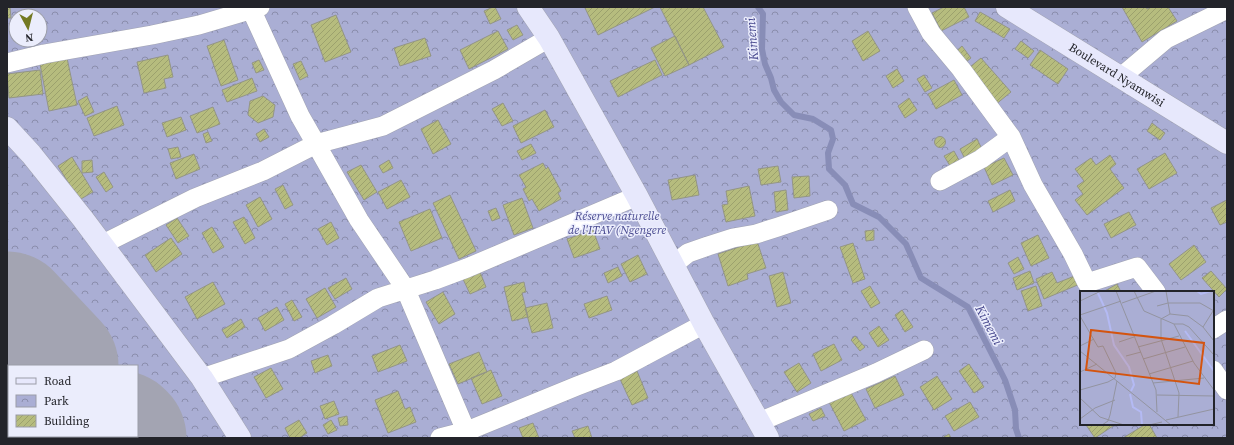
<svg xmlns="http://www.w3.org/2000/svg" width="1234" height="445" font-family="'Source Serif 4',serif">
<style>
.park{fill:url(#park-crowns);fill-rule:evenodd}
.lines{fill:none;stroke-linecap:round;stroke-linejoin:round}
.stream{stroke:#888db7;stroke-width:6}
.runway{stroke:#a3a4b2;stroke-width:131}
.building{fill:url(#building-hatch);stroke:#939586}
.street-casing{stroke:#a2a4b3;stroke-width:20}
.secondary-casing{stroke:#a2a4b3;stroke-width:23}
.street{stroke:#fff;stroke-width:19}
.secondary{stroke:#e7e8fc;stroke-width:22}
.labels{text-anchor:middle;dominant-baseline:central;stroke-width:3;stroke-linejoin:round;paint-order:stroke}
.street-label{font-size:12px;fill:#23242a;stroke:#ebedfc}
.park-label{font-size:12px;font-style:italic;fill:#4a4b91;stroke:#ebedfc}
.water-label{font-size:13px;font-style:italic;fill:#46478d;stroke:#ebedfc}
.inset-river{fill:none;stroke:#b4baf4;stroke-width:2}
.inset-road{fill:none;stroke:#9394a0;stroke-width:1}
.view{fill:#d4540f;fill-opacity:0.15;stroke:#d4540f;stroke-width:2}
.inset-edge{fill:none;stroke:#23242a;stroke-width:2}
</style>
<defs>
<pattern id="park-crowns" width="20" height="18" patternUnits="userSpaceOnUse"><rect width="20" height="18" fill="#aaaed4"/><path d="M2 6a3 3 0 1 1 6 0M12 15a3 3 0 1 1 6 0" fill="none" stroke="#8a8dac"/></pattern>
<pattern id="building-hatch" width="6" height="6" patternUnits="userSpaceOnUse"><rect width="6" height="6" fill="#b6bc7e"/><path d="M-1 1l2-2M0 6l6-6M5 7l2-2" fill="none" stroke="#9ca16d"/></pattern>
</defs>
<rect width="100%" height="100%" fill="#dddfef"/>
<!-- park -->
<path class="park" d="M7 7H1227V438H7ZM16 16H40V40H16ZM1081 292H1213V424H1081ZM9 366H137V436H9Z"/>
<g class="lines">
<!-- stream -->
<path class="stream" d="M758 7 763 14 762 49 765 64 771 78 774 90 781 102 794 115 813 119 831 130 833 139 828 153 829 169 845 185 853 204 879 217 906 244 921 278 968 307 1005 380 1015 410 1016 429 1019 438"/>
<!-- runway -->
<path class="runway" d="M7 317 53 366
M119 436 121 438"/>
</g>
<!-- building -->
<path class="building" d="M7 7H10L11 18H7Z
M493 7H495L501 19 490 24 484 11Z
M587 7H655L598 35 585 8Z
M660 7H703L724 47 689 65Z
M944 7H964L969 17 941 31 932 13Z
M1122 7H1146L1147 9 1151 7H1168L1177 21 1142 42Z
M980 12 1010 29 1004 38 975 21Z
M336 15 351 52 325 62 311 25Z
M517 25 523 35 513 40 507 30Z
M498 31 508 49 469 69 460 50Z
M868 31 880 51 863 61 852 41Z
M675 36 689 65 665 76 651 48Z
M425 38 431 56 400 66 394 48Z
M224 40 238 80 221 86 207 46Z
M1021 41 1034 51 1028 58 1015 49Z
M962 46 971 58 962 65 953 54Z
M1040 50 1068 69 1058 84 1030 65Z
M168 55 173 77 164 79 166 88 144 93 137 62Z
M67 58 77 105 49 111 40 64Z
M981 58 1011 92 995 105 965 71Z
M259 60 264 70 256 73 252 63Z
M655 60 662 75 618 97 610 81Z
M301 61 308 76 300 80 293 64Z
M897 69 904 81 893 88 886 76Z
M40 70 43 94 9 98 7 74Z
M924 75 932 88 925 92 917 79Z
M252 78 257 91 227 102 222 90Z
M954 80 962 95 936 109 928 94Z
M87 96 94 112 85 116 78 101Z
M263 96 275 105 273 117 258 123 248 115 250 101Z
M909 98 917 110 905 118 898 106Z
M503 103 513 121 502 126 492 109Z
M117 106 124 125 94 136 87 118Z
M213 107 220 124 197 133 190 116Z
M545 110 554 127 521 143 513 126Z
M181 117 186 130 167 137 162 123Z
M438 120 451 144 433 154 421 129Z
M1152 123 1165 133 1160 140 1147 131Z
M264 129 269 137 260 142 256 134Z
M208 132 212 141 206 143 203 134Z
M934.5 142a5.5 5.5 0 1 1 11 0a5.5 5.5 0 1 1-11 0Z
M977 139 983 151 966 161 960 149Z
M531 144 536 153 522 160 517 151Z
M178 147 181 157 171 159 168 149Z
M954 151 961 164 952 169 944 156Z
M1165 153 1177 173 1149 189 1137 169Z
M194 154 200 169 176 179 170 163Z
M1110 155 1116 164 1110 169 1124 188 1087 215 1075 200 1083 194 1077 186 1084 181 1075 169 1091 158 1096 165Z
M72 157 93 192 79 200 58 166Z
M1004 158 1013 175 992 185 984 167Z
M92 160 93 172 82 173V161Z
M389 160 393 168 383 173 379 166Z
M543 163 546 169 548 167 561 191 558 193 561 199 539 211 532 199 529 201 523 189 526 187 519 175Z
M361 165 377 192 364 200 347 172Z
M778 166 781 182 761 185 758 169Z
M104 172 113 187 106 192 96 177Z
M695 175 699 195 672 200 668 180Z
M809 176 810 196 794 198 792 177Z
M401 180 410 197 387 209 378 192Z
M283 185 293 205 285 209 275 189Z
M749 186 755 216 726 222 722 205 728 204 726 191Z
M786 190 788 210 776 212 774 192Z
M1010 190 1015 201 993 212 988 201Z
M450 195 476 251 459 259 433 203Z
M260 197 272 219 258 227 246 205Z
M522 198 533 228 514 235 503 205Z
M1227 200V222L1220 225 1211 208Z
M496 208 500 218 492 221 488 211Z
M430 209 442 238 411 251 399 222Z
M1129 212 1136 225 1111 238 1104 224Z
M244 217 255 238 245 244 233 222Z
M177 218 189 236 178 243 166 225Z
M331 222 339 238 327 245 318 229Z
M212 227 224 247 213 253 202 233Z
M593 230 600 249 574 258 567 239Z
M874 230V240L866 241 865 231Z
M1038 235 1049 258 1031 266 1021 243Z
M171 238 182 254 156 272 145 255Z
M757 241 766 268 747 274 748 279 728 286 718 254Z
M853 243 865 279 853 283 840 247Z
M1194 245 1206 262 1181 280 1169 264Z
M638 255 647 274 630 282 621 264Z
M1018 257 1024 269 1014 274 1008 263Z
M618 267 622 276 608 283 604 273Z
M1030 271 1034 283 1017 290 1013 278Z
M1211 271 1227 289 1219 297 1202 278Z
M480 272 486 287 470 294 463 279Z
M783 272 791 303 777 307 769 276Z
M1052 272 1057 283 1077 275 1080 284 1044 299 1036 279Z
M346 278 352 289 335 299 328 288Z
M213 282 225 304 197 319 185 297Z
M524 282 526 292 522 293 528 317 512 321 504 287Z
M1117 284 1121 292H1103Z
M870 286 880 303 871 308 861 291Z
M1036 286 1042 306 1028 311 1021 291Z
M325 288 336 307 317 318 306 299Z
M443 292 455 314 439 324 426 302Z
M607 296 612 310 589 318 584 304Z
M292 300 302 317 294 321 285 304Z
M547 303 553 328 532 333 525 308Z
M277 307 284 320 265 331 258 318Z
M902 310 913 327 905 332 895 315Z
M241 319 245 327 227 338 222 330Z
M879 326 889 340 878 347 869 333Z
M855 336 865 347 860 351 851 340Z
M834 344 842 360 821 371 813 354Z
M400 345 407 361 378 372 372 356Z
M479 352 487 372 458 384 449 364Z
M328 355 332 366 315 373 311 361Z
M799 363 811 383 797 392 784 372Z
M969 364 984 387 974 393 959 371Z
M271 368 283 389 266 398 254 377Z
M491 370 502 396 482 404 471 378Z
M637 371 648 398 632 405 620 379Z
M895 376 904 395 875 408 866 389Z
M937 376 952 399 934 410 920 387Z
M398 391 405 409 410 407 416 422 388 433 375 400Z
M850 391 866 420 844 431 829 402Z
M334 401 339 414 325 419 320 406Z
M970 402 979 417 954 431 945 416Z
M821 408 825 416 813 421 809 414Z
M347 416 348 425 340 426 338 418Z
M299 420 307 433 299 438H290L285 428Z
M331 420 337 430 328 434 323 425Z
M533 423 539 438H523L519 428Z
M1088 424H1116L1095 438 1086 425Z
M1146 424H1149L1157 438H1123Z
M588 426 592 438H575L572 431Z
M949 434 951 438H942Z"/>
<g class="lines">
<!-- street casing -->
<g class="street-casing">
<path id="street" d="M250 7 300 116 316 144 359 220 405 288 469 438
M917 7 931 33 961 69 1011 137 1033 185 1073 254 1087 283 1137 267 1156 292
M7 63 44 54 152 35 199 25 260 7
M1121 77 1166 39 1227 9
M940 181 981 159 1011 137
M101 245 195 198 263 171 316 144 383 126 494 70 549 38
M673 265 688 253 708 246 733 238 756 234 778 227 828 210
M1213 329 1227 320
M1213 370 1227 390
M202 378 289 349 333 325 378 298 435 280 467 268 637 196
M759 422 876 373 924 350
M440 438 467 431 577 386 616 371 704 324"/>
</g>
<!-- secondary casing -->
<g class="secondary-casing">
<g id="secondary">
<path d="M528 7 549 38 637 196 704 324 768 438"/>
<path id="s1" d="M1007 7 1227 143"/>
<path d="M7 128 31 154 83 219 202 378 240 438"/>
</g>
</g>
<!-- street -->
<use href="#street" class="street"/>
<!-- secondary -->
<use href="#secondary" class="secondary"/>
</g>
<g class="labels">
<!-- street labels -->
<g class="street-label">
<text stroke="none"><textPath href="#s1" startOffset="129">Boulevard Nyamwisi</textPath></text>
</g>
<!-- park labels -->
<g class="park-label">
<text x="617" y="216">Réserve naturelle<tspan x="617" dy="14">de l'ITAV (Ngengere</tspan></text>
</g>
<!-- water labels -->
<g class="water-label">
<text transform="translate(752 39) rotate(-95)">Kimemi</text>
<text transform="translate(989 325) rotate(62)">Kimemi</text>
</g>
</g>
<!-- overview -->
<g transform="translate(1080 291)">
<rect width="134" height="134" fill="#dddfef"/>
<path d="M0 0H134V134H0Z" fill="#aaaed4"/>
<path class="inset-river" d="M17 0 27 22 34 54 49 76 54 94 51 100M117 0 121 3 131 0M105 40 134 80M50 103 53 116 61 121 62 134"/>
<path class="inset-road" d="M36 0 76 99 77 121M54 0 64 20 94 33 114 72 134 99M86 0 90 23M0 10 21 0M42 12 76 0M77 15 88 12H120L134 20M0 24 41 10M0 25 18 56 23 55 36 82 35 87 28 91 0 99M94 33H103L109 36 134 64M123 36 133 20M39 51 54 46M0 55 14 48M58 56 99 45M0 60 91 134M46 65 61 61M63 68 105 56M0 81 17 73M69 83 113 70M73 92 124 87M77 104 134 105M0 107 20 126 44 134M98 126 99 102 81 48V28L90 23 108 25 123 36 134 50M0 128 15 117 35 109M86 129 134 118M22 134 28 130 30 124 37 90M69 134 82 131"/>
<path class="view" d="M11 39 124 52 119 93 6 79Z"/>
<rect width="134" height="134" class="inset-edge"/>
</g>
<!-- border -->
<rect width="1234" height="445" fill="none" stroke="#23242a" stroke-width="16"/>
<!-- legend -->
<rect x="8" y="365" width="130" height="72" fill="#ebedfc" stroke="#9b9da8"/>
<rect x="16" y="378" width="20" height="6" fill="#e7e8fc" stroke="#9b9da8"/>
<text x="44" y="385" font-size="12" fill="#23242a">Road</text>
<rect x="16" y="395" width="20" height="12" fill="url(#park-crowns)" stroke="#9b9da8"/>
<text x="44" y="405" font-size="12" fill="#23242a">Park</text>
<rect x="16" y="415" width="20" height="12" fill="url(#building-hatch)" stroke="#9b9da8"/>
<text x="44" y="425" font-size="12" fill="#23242a">Building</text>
<!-- north arrow -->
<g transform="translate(28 28) rotate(173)"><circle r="19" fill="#ebedfc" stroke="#9b9da8"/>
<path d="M0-3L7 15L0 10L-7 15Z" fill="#737922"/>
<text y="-6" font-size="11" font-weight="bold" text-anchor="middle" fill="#23242a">N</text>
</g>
</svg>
